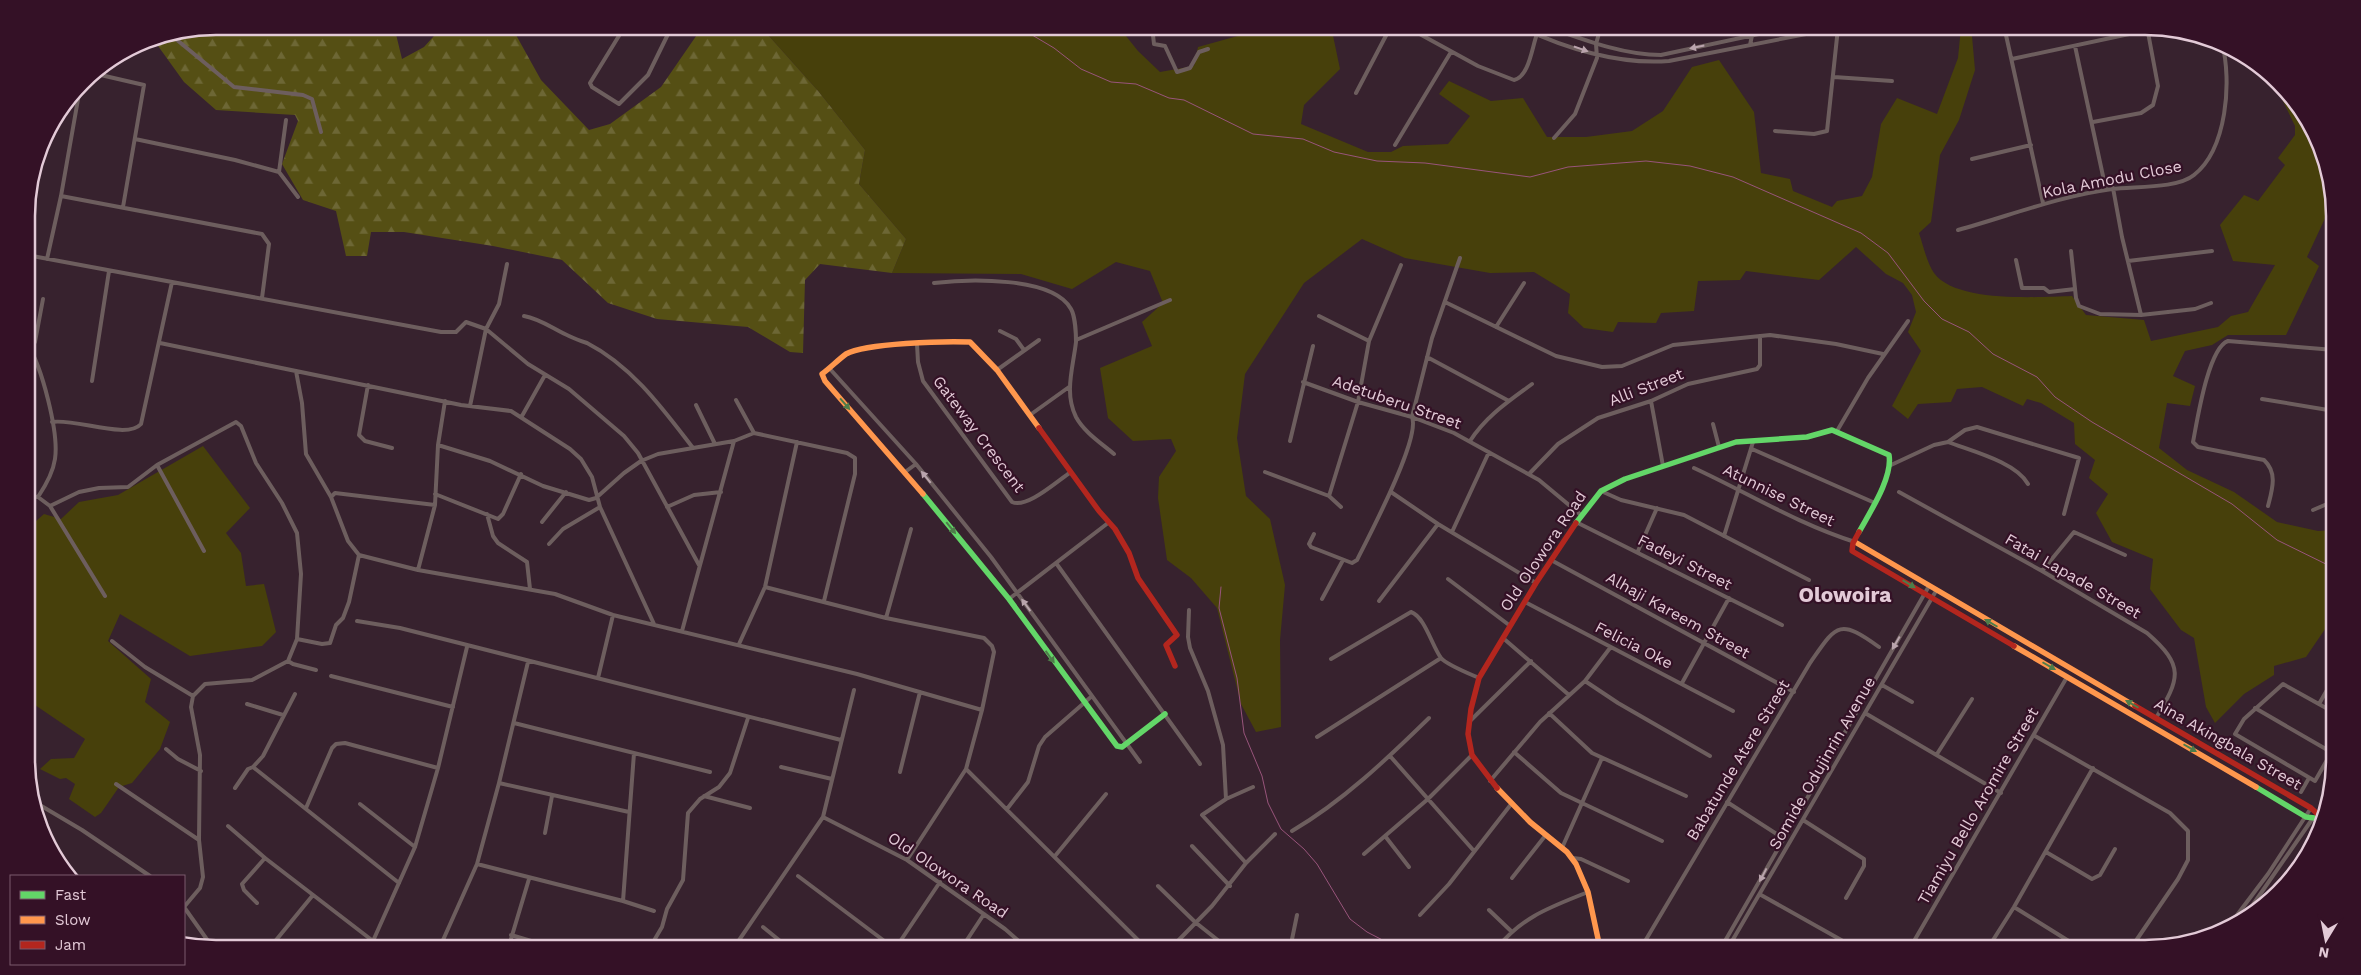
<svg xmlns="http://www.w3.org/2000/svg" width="2361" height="975" font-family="'Work Sans',sans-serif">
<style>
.grass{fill:#47400b}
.forest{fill:url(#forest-firs)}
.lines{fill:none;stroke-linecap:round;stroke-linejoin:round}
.stream{stroke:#98547b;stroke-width:1}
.street{stroke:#6d5e5e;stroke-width:4}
.fast{stroke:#63d668;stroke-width:5.5}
.slow{stroke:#ff974d;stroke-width:5.5}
.jam{stroke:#b3261e;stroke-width:5.5}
.oneway{fill:#baa4ad}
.oneway2{fill:#4e7d4a}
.labels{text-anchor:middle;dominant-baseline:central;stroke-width:4.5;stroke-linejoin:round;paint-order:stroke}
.street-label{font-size:16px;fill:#e3cad7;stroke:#341126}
.district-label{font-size:21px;font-weight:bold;fill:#e3cad7;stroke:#341126}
.rim{fill:none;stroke:#e3cad7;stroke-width:2.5}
</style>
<defs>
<pattern id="forest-firs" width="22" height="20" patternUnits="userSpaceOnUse" patternTransform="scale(1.25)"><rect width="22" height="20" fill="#554f14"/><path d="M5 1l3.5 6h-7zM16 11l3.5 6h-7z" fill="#6d6735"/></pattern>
</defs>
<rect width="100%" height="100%" fill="#37222e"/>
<!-- grass -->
<path class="grass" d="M760 26H1118L1138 51 1160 72 1194 66 1198 47 1252 32 1255 26H1331L1340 69 1304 105 1301 124 1368 152H1391L1403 146 1448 144 1470 116 1439 94 1449 81 1491 101 1523 98 1547 137H1586L1632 131 1663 111 1692 67 1719 60 1754 112 1761 173 1790 179 1793 191 1832 207 1837 201 1862 196 1872 177 1881 124 1897 98 1937 114 1958 58 1961 27 1972 36 1975 70 1959 120 1940 155 1931 222 1919 233C1923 245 1927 263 1934 273 1956 303 2037 297 2072 296L2086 315 2144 320 2151 341 2218 327 2231 316 2248 312 2275 265 2233 261 2220 225 2244 195 2258 201 2285 165 2278 158 2295 135V126L2271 76C2279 84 2289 92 2296 101 2319 133 2333 173 2333 212L2327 214 2307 257 2319 266 2286 335H2228L2212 345 2185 351 2173 376 2195 386 2190 406 2167 403 2159 448 2187 470 2234 492 2277 522 2318 531 2334 530V616L2306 657 2274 666V675L2244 694 2215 723 2206 707 2194 638 2181 630 2150 589 2153 559 2112 542 2096 513 2108 494 2089 478 2095 460 2075 444 2074 423 2041 403 2027 399 2023 406 1982 387 1957 389 1951 402 1918 404 1908 419 1892 406 1921 351 1908 332 1916 312 1912 295 1903 283 1886 274 1856 247 1819 280 1746 271 1740 280 1698 281 1694 311 1661 313 1656 323 1618 322 1613 332 1584 328 1568 313 1570 294 1534 272 1490 273 1405 258 1362 239 1304 283 1245 374 1237 438 1246 496 1270 519 1285 585 1280 640 1281 727 1256 732 1241 704 1217 608 1191 578 1167 560 1158 498 1159 477 1176 451 1171 439 1133 441 1108 418 1100 368 1152 346 1142 322 1163 303 1150 271 1116 262 1072 289 1021 274 892 273 906 239 859 184 865 150 819 92Z
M203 446 250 508 226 533 241 553 246 586 264 584 276 632 262 646 190 656 120 614 108 641 151 679 145 702 170 722 160 749 132 783 119 787 101 813 95 817 69 799 75 784 66 778 60 779 40 769 51 759 74 758 85 739 35 705 28 716 27 529 44 514 61 519 79 502 118 495Z"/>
<!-- forest -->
<path class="forest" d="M216 26H394L402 59 424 47 443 26H511L541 80 589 130 610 124 661 87 703 26H760L819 92 865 150 859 184 906 239 892 273 820 264 805 280 803 353 790 352 748 327 657 319 608 303 562 260 493 246 404 232H371L367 256H346L336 211 303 200 282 164 298 121 295 115 216 110 184 82 153 39Z"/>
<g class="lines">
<!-- stream -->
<path class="stream" d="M1017 26 1054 48 1081 69 1111 82 1136 84 1169 98 1184 100 1253 134 1303 139 1334 152 1377 161 1425 163 1530 177 1568 167 1646 161 1690 166 1733 177 1861 233 1888 253 1924 301 1942 319 1969 332 1993 354 2037 377 2055 397 2092 422 2232 504 2277 540 2334 568
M1221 587 1219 608 1237 678 1244 733 1262 776 1268 803 1281 829 1304 849 1317 864 1350 919 1367 932 1400 949"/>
<!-- street -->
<path class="street" d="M625 26 590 83 592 87 619 104 648 75 672 26
M1152 26 1154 44 1165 46 1177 72 1190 68 1199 52 1208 49
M1405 26 1478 66 1514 80C1529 77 1532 47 1537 34
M1519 26C1563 48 1619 65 1669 61L1847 26
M1545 26C1582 39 1622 55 1661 55L1796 26
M2004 26 2043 203
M171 35 234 87 303 95 312 99 321 132
M1750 45 1754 26
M2075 46 2106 190
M2012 59 2148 30
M92 73 144 85 123 207
M1834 77 1892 81
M1356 93 1391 26
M2093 122 2141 113 2153 105 2158 86 2147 27
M1775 131 1814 134 1827 131 1838 28
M1554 138 1575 114 1597 58 1596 44 1601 26
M135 139 235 160 279 172 298 197
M1395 145 1451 52
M1972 159 2031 145
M279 172 286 120
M2113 188 2122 237 2141 315 2195 309 2211 303
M61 196 262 234 269 244 262 298
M1958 230C2009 216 2059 196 2112 189 2134 186 2177 189 2194 175 2227 149 2232 81 2222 43
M2071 251 2076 298 2079 306 2100 314 2141 315
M27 255 441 332H456L466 322 486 329 528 364 569 389 624 436 638 453 699 565
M47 259 61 196 80 88
M2016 260 2022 288H2044L2049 292 2075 289
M2128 261 2212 251
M934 283C967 279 1053 276 1071 309 1075 316 1076 334 1076 342 1073 368 1064 393 1076 417 1084 432 1101 443 1114 454
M1445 302 1556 356 1602 367 1622 366 1673 345 1770 335 1836 344 1883 354
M524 316C541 319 553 329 569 336 575 339 581 341 587 343 632 366 663 409 693 448
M1319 316 1369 341
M1496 327 1524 283
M1000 331 1016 339 1024 350
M1076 340 1170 300
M160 343 461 405 511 411 570 449 581 459 592 477 600 507 654 624
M27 344C42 366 59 433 55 459 53 473 46 485 38 497L27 496
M917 344 918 362 923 381 1012 502C1027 509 1057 481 1071 472
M29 348 35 342 43 299
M1427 357 1509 401
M830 369 916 464 991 557 1140 762
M997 370 1039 340
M296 371 302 403 306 454 331 497 348 541 359 555 418 570 555 594 613 615 857 674 982 710 966 769 907 860
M92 381 109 271
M1303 382 1358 402 1412 417 1454 433 1539 480 1581 515
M368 385 359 435 365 441 392 448
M2262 399 2334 411
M736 400 754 433
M1651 401 1663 466
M696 405 715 444
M470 406 486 329 499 304 507 264
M1030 415 1069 387
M522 416 545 375
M52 422C75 418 127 440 141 424L172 282
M1713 424 1719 447
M1837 431 1868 378 1908 321
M1290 441 1313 346
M1470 441C1486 416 1509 401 1532 384
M1948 442C1971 451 2016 462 2028 484
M438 445 490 461 543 486 589 500 596 498 624 473 641 461 658 454 734 441
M1752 449 1875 503
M157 465 204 551
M1891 465 1934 445 1948 442 1965 430 1977 427 2079 458 2064 514
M1694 468C1748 493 1798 524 1855 542
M905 472 916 464
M1265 472 1329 496 1341 507
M1529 474 1558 444 1598 418 1651 401 1688 384 1757 369 1760 365V336
M1601 491 1621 500 1684 515 1809 580
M1391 492 1438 524 1536 583
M1899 492 2042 571 2147 633C2185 666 2180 678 2156 718
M435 494 498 519 503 514 521 474
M1329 496 1358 402 1369 341 1401 265
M38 497 50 506 79 492 99 488 128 487 157 465 236 422 241 426 256 463 282 503 297 533 301 574 297 639 288 661 252 680 205 684 193 696 191 707 200 755 199 840 203 877 200 888 184 907
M331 497 335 493 435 505
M50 506 105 596
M2268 506C2272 490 2278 473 2264 460L2198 447 2193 442C2197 422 2208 348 2228 341L2334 350
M667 507 694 495 721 492
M2313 510 2334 501
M487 514 493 536 498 543 527 562 530 589
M542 522 566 492
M1576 522 1782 625
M1452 532 1489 452
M1314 534 1309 544 1311 547 1352 563 1357 560C1369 536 1421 438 1412 417L1432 338 1460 258
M1724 536 1753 442
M549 544 563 529 600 507
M1638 551 1657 508
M1551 560 1794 692
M1056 563 1200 764
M418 570 435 505 438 445 445 401
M2042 571 2074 532 2125 555
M1448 579 1509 625
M765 587 886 618 984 638 992 646 994 652 982 710
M1009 599 1108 523
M1322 599 1343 560
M1379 601 1438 524
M1525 602 1733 711
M1189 610 1188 637 1190 648 1208 691 1223 745 1226 799
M886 618 911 529
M357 621 400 628 841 740
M682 631 734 441 754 433 847 453 855 458V474L824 601
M1503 638 1569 695
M297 639 322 644 330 643 336 625 343 618 349 602 359 555
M112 641 145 667 193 696
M739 644 765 587 797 442
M1331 659 1411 612C1425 617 1432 646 1441 658 1447 665 1470 674 1479 678
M288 661 293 664 316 670
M331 676 453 707
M598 678 613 615
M1585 681 1618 703 1710 756
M1682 683 1729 598
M1882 685 1912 702
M247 704 283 715
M2319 704 2335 676
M2255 708 2331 752
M1549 713 1592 753 1686 796
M1865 713 2001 793
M2335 713 2283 684 2244 719 2235 734 2315 781 2335 746
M1470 721 1531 661
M514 723 710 772
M2035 736 2170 813 2188 831V860L2178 879 2131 948
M1317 737 1441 658
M28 738 33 731
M166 749 178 759 201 771
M1514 752 1561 793 1662 841
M1937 754 1972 699
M1390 756 1474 851
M253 767 399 883
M781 767 832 779
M966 769 1147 949
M900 772 920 692
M1490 781 1540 722 1585 681 1610 648
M499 783 629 812
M116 784 199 840
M235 788 248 769 253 767 263 756 295 694
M2301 792 2309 778
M704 796 750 808
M33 801 82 830 150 876
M1727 802 1783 838
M360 804 415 847
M306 808 332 748 336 744 345 743 438 768
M1007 809 1028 782 1039 746 1045 737 1092 696
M823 817 907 860 1005 929 1028 949
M1803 820 1864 859V866L1846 898
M228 826 265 858 373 941 398 949
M1292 831C1343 801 1387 759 1429 718
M545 833 552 796
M1385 836 1409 867
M1192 846 1230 886
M1562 848 1602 758
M2046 852 2092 879 2100 875 2115 849
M1364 854 1428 799 1472 755
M1055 856 1106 794
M1573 858 1581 859 1628 881
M1246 863 1202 815 1226 799 1253 787
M477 864 623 901 654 911
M798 876 895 949
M1512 878 1545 836
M1158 886 1195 922 1229 949
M1761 895 1843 941
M623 901 634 753
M257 903 244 890 242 884 265 858
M184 907 213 948
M2014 907 2080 948
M1489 910 1511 931
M1420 915 1449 884 1512 803
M2243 919 2313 818
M763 927 790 949
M2228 927 2268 874 2311 808
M511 935 558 949
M373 941 415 847 438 768 467 647
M1497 948C1523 916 1551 907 1588 892
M1641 948 1810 663C1836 626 1838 617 1879 647
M1721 948 1929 586
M1728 948 1936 591
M1910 948 2067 677
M1988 948 2014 907 2093 768
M273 949 272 945 313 895
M439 949 477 864 499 783 528 662
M508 949 529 879
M649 949 662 927 667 909 683 880 688 813 700 799 719 787 730 773 748 718
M733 949 823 817 854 690
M895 949 940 882
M961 949 984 914
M1170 949 1212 906 1246 863 1275 834
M1290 949 1297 915"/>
<!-- fast -->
<path class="fast" d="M923 494 1009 599 1117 746 1122 747 1165 714
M1576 523 1601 491 1625 479 1736 442 1807 437 1832 430 1889 455C1893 477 1870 512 1859 532
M2256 787 2306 817 2323 819"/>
<!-- slow -->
<path class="slow" d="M923 494 825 381 822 374C830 368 838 360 846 354 866 343 945 341 970 342L997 370 1039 428
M1855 542 2135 706
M2014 646 2256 787
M1497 788 1530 822 1567 852 1576 864 1588 892 1600 948"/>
<!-- jam -->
<path class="jam" d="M1039 428 1099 511 1115 529 1129 553 1138 578 1177 635 1166 645 1175 666
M1859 532 1853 543 1852 551 2014 646
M2135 706 2311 808 2323 819
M1497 788 1472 755 1468 734 1471 709 1479 678 1536 583 1576 523"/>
</g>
<!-- one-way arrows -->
<defs><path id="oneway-solid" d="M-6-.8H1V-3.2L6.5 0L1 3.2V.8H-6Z" transform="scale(1.25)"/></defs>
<g class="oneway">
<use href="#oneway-solid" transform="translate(1697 47) rotate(168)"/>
<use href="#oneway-solid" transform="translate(1581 49) rotate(19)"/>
<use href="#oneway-solid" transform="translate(926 477) rotate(-129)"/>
<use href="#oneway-solid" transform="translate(1026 605) rotate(-126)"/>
<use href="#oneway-solid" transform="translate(1896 643) rotate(120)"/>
<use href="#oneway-solid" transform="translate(1763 875) rotate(118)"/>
</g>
<g class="oneway2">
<use href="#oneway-solid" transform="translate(845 404) rotate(49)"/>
<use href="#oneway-solid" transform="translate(951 528) rotate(51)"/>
<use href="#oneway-solid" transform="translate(1909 584) rotate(31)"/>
<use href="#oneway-solid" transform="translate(1991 623) rotate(-150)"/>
<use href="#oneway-solid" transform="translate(1050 657) rotate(54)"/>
<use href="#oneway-solid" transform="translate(2049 666) rotate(30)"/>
<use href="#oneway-solid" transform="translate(2132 704) rotate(-150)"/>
<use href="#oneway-solid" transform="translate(2190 748) rotate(30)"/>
</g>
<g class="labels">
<!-- street labels -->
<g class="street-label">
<text transform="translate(2112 179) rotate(-11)">Kola Amodu Close</text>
<text transform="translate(1646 387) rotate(-21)">Alli Street</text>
<text transform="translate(1397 402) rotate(19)">Adetuberu Street</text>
<text transform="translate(979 434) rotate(53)">Gateway Crescent</text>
<text transform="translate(1779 495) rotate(26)">Atunnise Street</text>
<text transform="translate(1543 551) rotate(-56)">Old Olowora Road</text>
<text transform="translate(1685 562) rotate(27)">Fadeyi Street</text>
<text transform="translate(2073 576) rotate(30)">Fatai Lapade Street</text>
<text transform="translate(1678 615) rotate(29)">Alhaji Kareem Street</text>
<text transform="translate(1634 645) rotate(27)">Felicia Oke</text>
<text transform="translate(2228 744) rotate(30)">Aina Akingbala Street</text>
<text transform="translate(1738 760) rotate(-59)">Babatunde Atere Street</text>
<text transform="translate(1822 763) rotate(-60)">Somide Odujinrin Avenue</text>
<text transform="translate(1978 806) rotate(-60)">Tiamiyu Bello Aromire Street</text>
<text transform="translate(948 875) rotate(34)">Old Olowora Road</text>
</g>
<!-- district labels -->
<g class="district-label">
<text x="1845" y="594">Olowoira</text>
</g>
</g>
<!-- crop -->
<path d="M0 0H2361V975H0ZM216 35H2145A181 181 0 0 1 2326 216V759A181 181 0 0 1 2145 940H216A181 181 0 0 1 35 759V216A181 181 0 0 1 216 35Z" fill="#341126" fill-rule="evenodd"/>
<path class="rim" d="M216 35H2145A181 181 0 0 1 2326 216V759A181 181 0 0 1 2145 940H216A181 181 0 0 1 35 759V216A181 181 0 0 1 216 35Z"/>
<!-- legend -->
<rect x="10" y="875" width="175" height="90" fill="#341126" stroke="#7a5b6d"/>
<rect x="20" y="891" width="25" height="8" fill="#63d668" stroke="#7a5b6d"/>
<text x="55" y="900" font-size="15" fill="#e3cad7">Fast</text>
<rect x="20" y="916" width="25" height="8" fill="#ff974d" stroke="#7a5b6d"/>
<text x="55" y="925" font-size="15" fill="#e3cad7">Slow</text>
<rect x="20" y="941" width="25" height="8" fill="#b3261e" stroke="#7a5b6d"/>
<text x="55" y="950" font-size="15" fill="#e3cad7">Jam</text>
<!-- north arrow -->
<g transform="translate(2326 940) rotate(190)" stroke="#341126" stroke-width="4" paint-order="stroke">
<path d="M0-4L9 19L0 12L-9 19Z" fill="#e3cad7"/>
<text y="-8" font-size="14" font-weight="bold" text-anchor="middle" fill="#e3cad7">N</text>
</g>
</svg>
